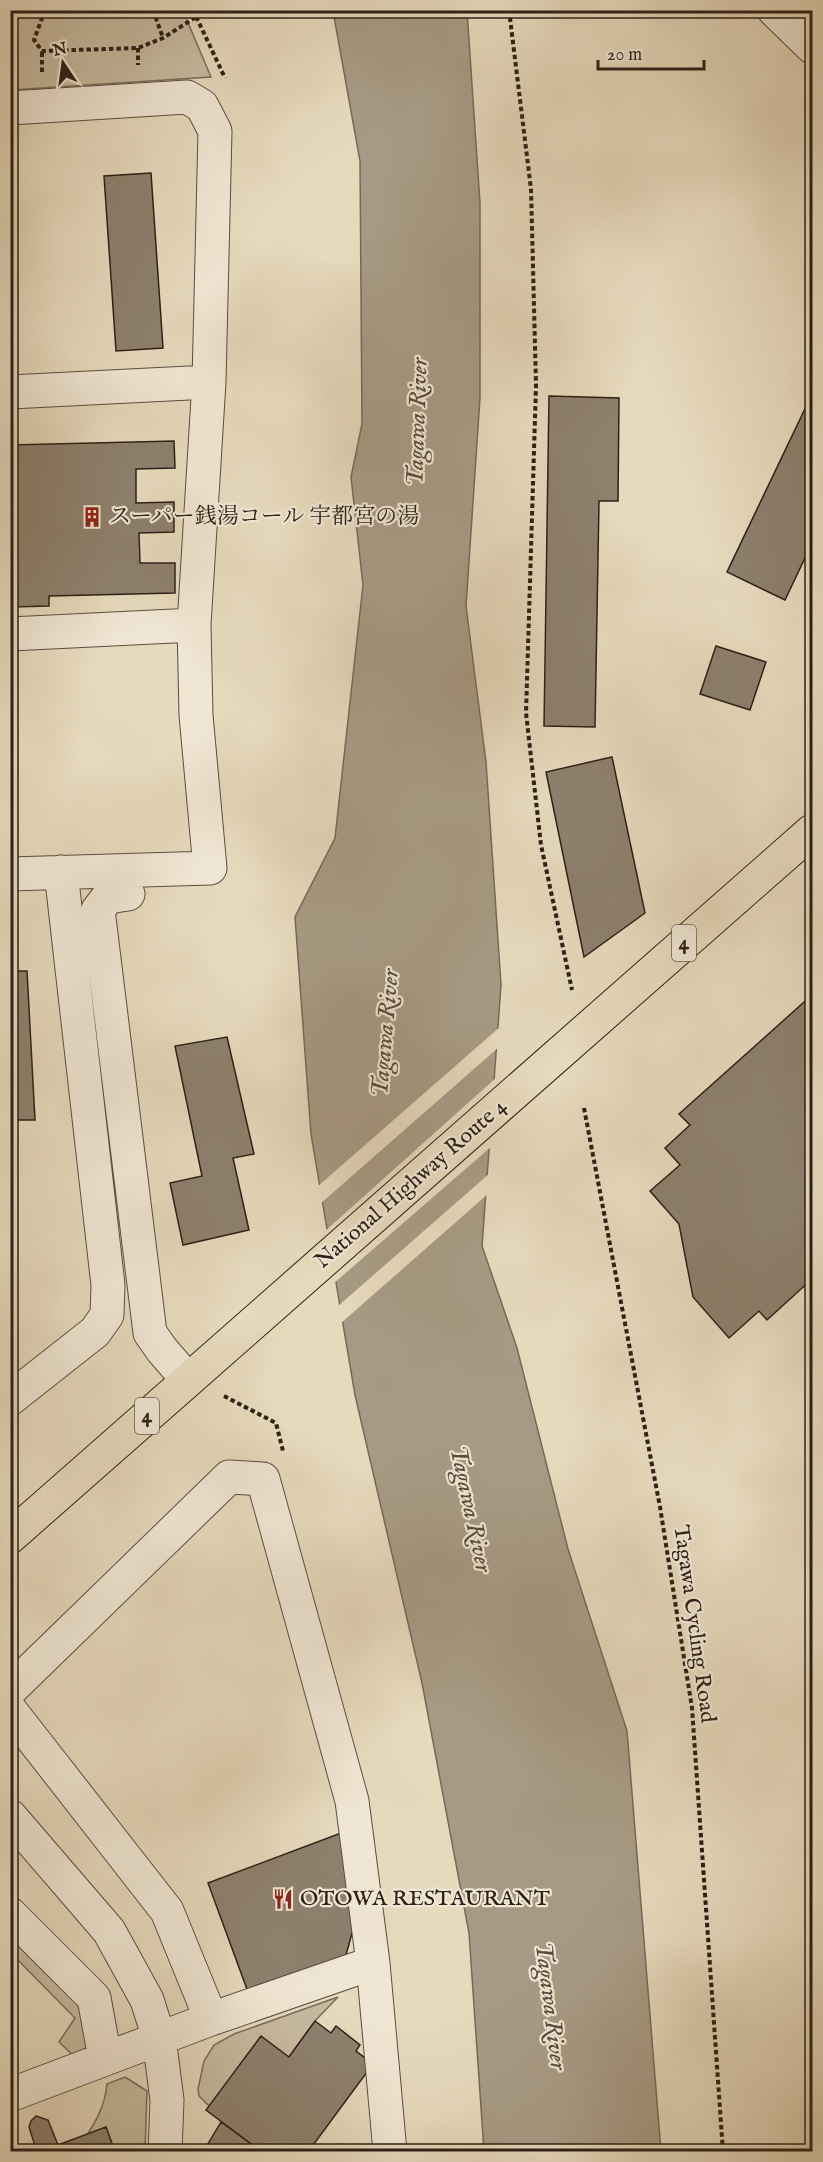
<svg xmlns="http://www.w3.org/2000/svg" width="823" height="2162" font-family="'IM FELL English','Noto Serif JP',serif">
<style>
.green{fill:#c7baa0;stroke:#7a6d5c;stroke-width:1.5}
.water{fill:#a79a84;stroke:#766958;stroke-width:1.5}
.pier{fill:#e6d9bc}
.building{fill:#8d806d;stroke:#2d2017;stroke-width:1.5}
.lines{fill:none;stroke-linecap:round;stroke-linejoin:round}
.minor-casing{stroke:#5b4e40;stroke-width:35}
.highway-casing{stroke:#2d2017;stroke-width:35}
.path{stroke:#2d2017;stroke-width:4;stroke-dasharray:4.5 3;stroke-linecap:butt}
.minor{stroke:#efe6d3;stroke-width:33}
.highway{stroke:#e6d9bc;stroke-width:33}
.labels{text-anchor:middle;dominant-baseline:central;stroke-width:4.5;stroke-linejoin:round;paint-order:stroke}
.shield{fill:#efe6d3;stroke:#675b4f;stroke-width:1.5}
.shield-label{font-size:21px;font-weight:bold;fill:#2d2017}
.poi-label{font-size:22px;fill:#2d2017;stroke:#efe6d3;text-anchor:start}
.street-label{font-size:22px;fill:#2d2017;stroke:#efe6d3}
.water-label{font-size:24px;font-style:italic;fill:#584b3d;stroke:#efe6d3}
</style>
<rect width="100%" height="100%" fill="#e6d9bc"/>
<filter id="stains"><feTurbulence type="fractalNoise" baseFrequency=".00333" numOctaves="4"/><feColorMatrix values="0 0 0 0 .2 0 0 0 0 .09 0 0 0 0 .02 0 0 0 .5 -.17"/></filter>
<radialGradient id="worn" r=".72"><stop offset=".6" stop-color="#630" stop-opacity="0"/><stop offset="1" stop-color="#630" stop-opacity=".3"/></radialGradient>
<!-- green -->
<path class="green" d="M15 10 183 11 211 77 11 90V21Z
M10 1923 69 1984 94 2032 85 2057 79 2061 59 2042 75 2018 11 1953Z
M338 1997 315 2021 289 2057 209 2106 199 2096 198 2089 204 2061 214 2045 234 2034Z
M125 2077 147 2091 145 2151H115L106 2127 87 2135C98 2118 105 2104 107 2084Z
M340 2144 357 2147 363 2151H320Z"/>
<!-- water -->
<path class="water" d="M333 11H467L480 203V398L466 606 486 762 501 985 482 1246 517 1348 568 1549 627 1731 661 2151H484L469 1933 422 1683 355 1395 311 1134 295 917 335 838 363 585 351 477 362 424 360 161Z"/>
<!-- pier -->
<path class="pier" d="M501 1026 499 1047 320 1204 317 1187Z
M497 1077 492 1146 333 1284 324 1232Z
M490 1173 489 1193 340 1324 337 1307Z"/>
<!-- building -->
<path class="building" d="M151 173 163 348 116 351 104 176Z
M812 394V543L785 600 727 572Z
M549 396 619 398 618 501H599L595 727 544 726Z
M174 441 175 468 136 469V503L174 502V532L139 533 140 563H175V593L49 596V606L10 607V445Z
M716 646 766 662 750 710 700 694Z
M612 757 645 913 584 957 546 772Z
M10 971H27L35 1120H10Z
M812 995V1279L767 1320 759 1311 729 1338 693 1297 679 1224 650 1191 680 1165 665 1148 690 1125 679 1114Z
M227 1037 254 1154 233 1158 249 1230 183 1245 170 1183 202 1176 175 1046Z
M341 1833 354 1926 346 1955 248 1992 208 1883Z
M315 2021 331 2033 336 2026 360 2045 356 2051 373 2064 308 2152H262L206 2110 261 2036 289 2057Z
M36 2116 48 2120 58 2145 106 2127 115 2152H37L29 2127 31 2121Z
M221 2122 262 2152H203Z"/>
<g class="lines">
<!-- minor casing -->
<g class="minor-casing">
<path id="minor" d="M774 10 812 47
M10 108 187 97 202 106 215 131 209 382 194 625 196 715 210 868 10 874
M10 392 209 382
M10 634 194 625
M128 894 108 897 98 910 150 1333 162 1350 188 1380
M10 1399 95 1332 107 1315 108 1285 61 872
M10 1690 229 1477 263 1479 352 1801 373 1963 390 2152
M10 1710 167 1911 211 2019
M10 1816 109 1931 147 2000 159 2038 167 2100 165 2152
M10 1914 94 1998 105 2058
M10 2095 211 2019 373 1963"/>
</g>
<!-- highway casing -->
<g class="highway-casing">
<path id="highway" d="M10 1537 812 831"/>
</g>
<!-- path -->
<path class="path" d="M45 10 34 40 42 51 138 48 163 38 196 17
M153 10 163 38
M193 10 225 78
M509 10 531 189 536 385 526 713 541 845 572 990
M138 48V65
M42 72V51
M584 1108 660 1507 692 1708 723 2152
M224 1396 276 1423 283 1451"/>
<!-- minor -->
<use href="#minor" class="minor"/>
<!-- highway -->
<use href="#highway" class="highway"/>
</g>
<!-- icons -->
<defs>
<g id="building-bare" transform="scale(1.62)"><path d="M-4-6H4V6H1V3H-1V6H-4ZM-2.5-4.3h1.7v1.8h-1.7ZM.8-4.3h1.7v1.8H.8ZM-2.5-1h1.7V.8h-1.7ZM.8-1h1.7V.8H.8Z" fill="#8f2418" stroke="#efe6d3" stroke-width="2.5" paint-order="stroke"/></g>
<g id="restaurant-bare" transform="scale(1.62)"><path d="M-5-6h1v4h1v-4h1v4h1v-4h1v5L-1.5 .5V6h-2V.5L-5-1ZM5-6V6H3V1.5H1.5Q1.5-4 5-6Z" fill="#8f2418" stroke="#efe6d3" stroke-width="2.5" paint-order="stroke"/></g>
</defs>
<g fill-rule="evenodd">
<use href="#building-bare" x="92" y="517"/>
<use href="#restaurant-bare" x="283" y="1899"/>
</g>
<g class="labels">
<!-- shield labels -->
<g class="shield">
<rect x="672" y="925" width="24" height="36" rx="4.5"/>
<rect x="135" y="1398" width="24" height="36" rx="4.5"/>
</g>
<g class="shield-label">
<text x="684" y="943">4</text>
<text x="147" y="1416">4</text>
</g>
<!-- poi labels -->
<g class="poi-label">
<text x="109" y="517">スーパー銭湯コール 宇都宮の湯</text>
<text x="300" y="1899">OTOWA RESTAURANT</text>
</g>
<!-- street labels -->
<g class="street-label">
<text transform="translate(411 1184) rotate(-41)">National Highway Route 4</text>
<text transform="translate(694 1624) rotate(82)">Tagawa Cycling Road</text>
</g>
<!-- water labels -->
<g class="water-label">
<text transform="translate(418 422) rotate(-88)">Tagawa River</text>
<text transform="translate(386 1033) rotate(-85)">Tagawa River</text>
<text transform="translate(470 1509) rotate(78)">Tagawa River</text>
<text transform="translate(550 2006) rotate(83)">Tagawa River</text>
</g>
</g>
<!-- margin -->
<rect width="823" height="2162" fill="none" stroke="#e6d9bc" stroke-width="36"/>
<rect x="12" y="12" width="799" height="2138" fill="none" stroke="#2d2017" stroke-width="3"/>
<rect x="18" y="18" width="787" height="2126" fill="none" stroke="#2d2017" stroke-width="1.5"/>
<!-- north arrow -->
<g transform="translate(63 63) rotate(347)" stroke="#efe6d3" stroke-width="4.5" paint-order="stroke">
<path d="M0-4.5L10 22L0 15L-10 22Z" fill="#2d2017"/>
<text y="-9" font-size="16" font-weight="bold" text-anchor="middle" fill="#2d2017">N</text>
</g>
<!-- scale -->
<path d="M598 60v9h106v-9" fill="none" stroke="#2d2017" stroke-width="3"/>
<text x="607" y="60" font-size="18" fill="#2d2017" stroke="#efe6d3" stroke-width="4.5" paint-order="stroke">20 m</text>
<rect width="100%" height="100%" filter="url(#stains)"/>
<rect width="100%" height="100%" fill="url(#worn)"/>
</svg>
